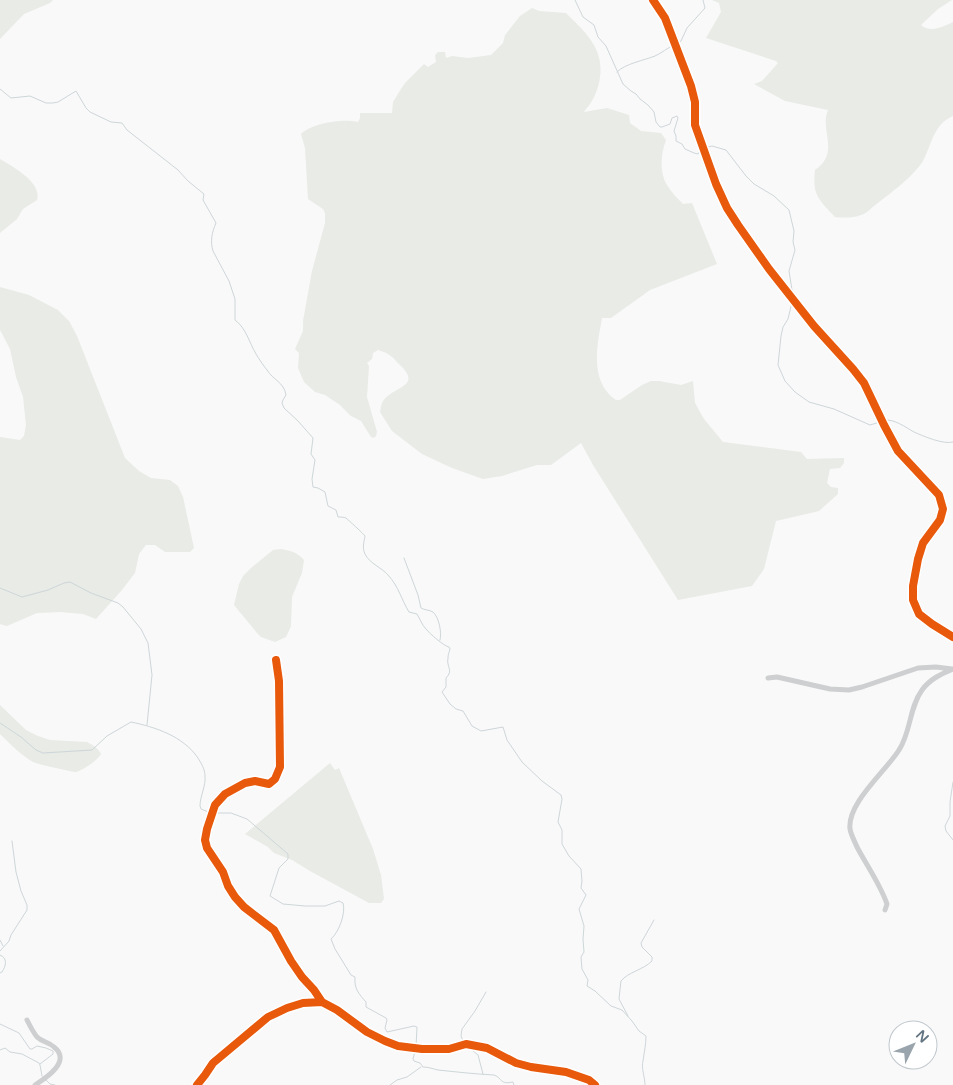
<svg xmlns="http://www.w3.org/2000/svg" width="953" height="1085" font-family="'Varela Round',sans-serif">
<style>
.green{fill:#e8ebe6}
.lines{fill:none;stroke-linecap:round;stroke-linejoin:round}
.stream{stroke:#ced6d9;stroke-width:1}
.street{stroke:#cecfd0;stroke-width:5}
.cycleway-casing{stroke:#fff;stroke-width:11}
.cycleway{stroke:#e8590c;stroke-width:8}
</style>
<rect width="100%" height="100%" fill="#f9f9f9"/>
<!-- green -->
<path class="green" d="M0 0H53L50 3 24 14 0 39Z
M712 0H952L938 9 921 25C930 33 943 27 953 22V116C934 124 932 143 924 159 915 176 889 194 874 206 870 209 866 214 861 215 854 218 843 218 835 217 819 200 812 195 815 170 841 152 819 130 828 110L785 101 754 84 762 81 778 63 776 61 706 38 721 12 719 3Z
M532 8 539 11 566 13C585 32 604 48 600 77 599 84 597 92 593 99 591 104 586 108 584 112L607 108 629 115 630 123 641 131 661 133 666 140C661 153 659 172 667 185 671 192 677 198 683 204L692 203 717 264 650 290 611 318H602C597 346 589 381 616 400H620L642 385 651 381H659L681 385 693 381 695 403 704 419 723 442 801 452 807 459 844 458V463L840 468 830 469 827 483 831 487 838 488V494L819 511 776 521 764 569 752 586 678 600 593 465 581 443 551 465H537L502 476 483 479 452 468 422 454 392 431 380 412C381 408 381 404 383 401 393 386 423 387 400 365 391 356 391 354 378 350L373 353 372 359 367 363 369 366 367 397 377 432 376 436 374 438 371 437 361 421 351 416 340 405 325 395 315 392 304 382 298 368 299 353 295 349 303 331V321L312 271 325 223V213L323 209 308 199 305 148 301 134C312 123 343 118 358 122L360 118V113H392L393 102 401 89 405 83 424 64 428 67 436 62 435 55 438 52H445L446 58 452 56 468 58 491 55 503 43 505 35 520 16Z
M0 159C13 167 42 182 37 200L23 209 17 219 0 233Z
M0 287 29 295 58 310 69 321 77 336 125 458 139 471 151 478 170 480 178 486 183 497 194 548 190 552H165L155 545H146L139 554 135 573 122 590 96 619 83 614 60 612 37 613 7 626 0 624V437L20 440 24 436 26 425 23 397 16 377 10 349 0 330Z
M281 549C291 551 297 552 304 560L302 573 292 597 291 626 288 633 286 637 275 642 261 637 257 633 234 605 239 584 243 576 251 568 273 550Z
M0 705 26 730 38 736 50 740 87 742C93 745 98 748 101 754 97 761 83 770 76 772 72 772 37 764 33 762 21 755 10 744 0 734Z
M330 763 335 770 339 768 373 849 381 875 384 899 381 903H369L310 871 292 860 274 853 268 847 245 834Z"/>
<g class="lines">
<!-- stream -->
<path class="stream" d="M575 0 583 17 594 25 598 37 606 46 623 84 631 91 636 94 640 99 648 105 654 112 656 122 660 127H662L670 124 672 118 677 116 678 118 674 131 676 136V141L682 144 685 149 694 153 698 154 701 150
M677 44 681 41 687 28 705 8 703 0
M617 72C624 64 645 60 655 56 662 53 667 48 674 45
M0 89 11 98 30 96 46 103H53L58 102 76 91 86 108 90 112 111 122 122 123 127 130 178 170 188 181 204 194 203 200 216 223C212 232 210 241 213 251L229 281 235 299V320C246 328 249 342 256 354 259 359 263 365 267 370 273 380 284 382 286 395L283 400 282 403 284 408 298 421 313 438 311 454 315 460 312 479 313 487 318 488 325 492 328 506 336 510 338 517C340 517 344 517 346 518 347 519 364 534 365 536 364 542 362 548 365 554 370 564 381 567 388 575 399 587 401 599 409 612L417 614C420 619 422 625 426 629 430 634 444 646 449 647L450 649C449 652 448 655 448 658 446 667 454 670 446 678V687L442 692 450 704 456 709 463 711 472 726 481 731 503 727 507 740 522 762 542 781 561 795 562 799 558 822 562 830V844L569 856 581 869 582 881 581 888 586 895 579 909 584 926 583 939 584 952 581 957 582 969 588 980 587 986 595 991 611 1006 622 1010 632 1021 639 1031 646 1036C646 1045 644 1053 643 1061 641 1068 645 1077 645 1085
M704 148 712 146 726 150 746 176 754 184 774 196 789 210 794 231 793 242 795 250 789 271 793 296
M792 302 788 319 783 327 781 336 778 365 785 381 795 392 809 402 834 409 870 425 880 422
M884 420C895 419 905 427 914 432 923 436 944 445 953 442
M404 558 418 595 421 608C424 610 430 610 433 612 439 617 442 633 440 640
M0 588 22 597 48 590 64 583 70 582 91 593 118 603 123 607 141 629 148 643 152 675 147 725
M0 723 21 737 36 750 43 753 92 750 107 736 131 722C155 727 183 736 198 758 201 763 205 769 205 776 206 786 200 796 200 806L201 809 211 813
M953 782 950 802V816L945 826 946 831 953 840
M215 813H231L247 819 288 854V859L279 868 270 896 283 904 305 906H325L339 901 343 903C346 913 339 932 331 939L335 949 351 975 355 977C354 989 359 994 366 1002V1007L386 1018 387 1020 385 1028 387 1032 414 1026 417 1027 416 1047
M0 940 3 946
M0 951 9 941 11 935 27 910V905L21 891 16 872 12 841
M0 955C8 958 6 966 2 972L0 973
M628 1016 619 999 621 981C628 972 643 970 652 961V957L642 947 641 943 654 920
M0 1024 19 1033 30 1049H32L37 1046 46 1048 53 1051V1054L40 1064
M464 1043 461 1036 462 1029 475 1011 486 992
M467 1046 478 1055 483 1074
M0 1050 5 1048 10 1052 22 1054 39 1063 40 1065 42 1076
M415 1051 413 1059 414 1061 420 1063 423 1067C429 1067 433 1069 438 1070 457 1072 475 1074 494 1075 503 1078 499 1085 513 1082L514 1085
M45 1079 50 1084 55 1085
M390 1085 397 1080 407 1077 421 1067"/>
<!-- street -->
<path class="street" d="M653 0 665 18 691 86 695 102V125L716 184 727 208 738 225 769 269 814 326 853 369 864 383 884 425 898 451 939 495 943 509 940 520 923 543 918 559 913 586V600L919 614 932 624 953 637
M276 660 279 681 280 767 275 779 269 784 255 781 245 783 225 794 215 805 207 829 205 840 207 848 223 872 228 886 235 897 244 907 274 930 291 961 302 977 314 990 322 1002
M768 678 777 677 830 689 849 690 862 687 918 668 936 667 952 669
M885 910 887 904C880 884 867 866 857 847 855 842 851 835 850 829 847 803 886 771 899 750 911 732 909 708 922 690 930 679 941 674 953 669
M27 1020C30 1026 33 1032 37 1037 42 1042 49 1042 54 1047 72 1061 46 1078 35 1085
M197 1085 205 1075 213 1063 268 1017 287 1008 303 1003 322 1002 337 1010 367 1032 385 1041 398 1046 422 1049H449L466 1044 487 1048 516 1063 531 1067 566 1072 589 1080 595 1085"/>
<!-- cycleway casing -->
<g class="cycleway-casing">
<path id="cycleway" d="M653 0 665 18 691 86 695 102V125L716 184 727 208 738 225 769 269 814 326 853 369 864 383 884 425 898 451 939 495 943 509 940 520 923 543 918 559 913 586V600L919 614 932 624 953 637
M276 660 279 681 280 767 275 779 269 784 255 781 245 783 225 794 215 805 207 829 205 840 207 848 223 872 228 886 235 897 244 907 274 930 291 961 302 977 314 990 322 1002
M197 1085 205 1075 213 1063 268 1017 287 1008 303 1003 322 1002 337 1010 367 1032 385 1041 398 1046 422 1049H449L466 1044 487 1048 516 1063 531 1067 566 1072 589 1080 595 1085"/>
</g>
<!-- cycleway -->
<use href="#cycleway" class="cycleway"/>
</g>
<!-- north arrow -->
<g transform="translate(913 1045) rotate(47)"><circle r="24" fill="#ffffff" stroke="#c1c8cd"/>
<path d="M0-4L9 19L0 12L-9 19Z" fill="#99a4ac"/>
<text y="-8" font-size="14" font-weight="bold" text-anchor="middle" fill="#657683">N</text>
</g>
</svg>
